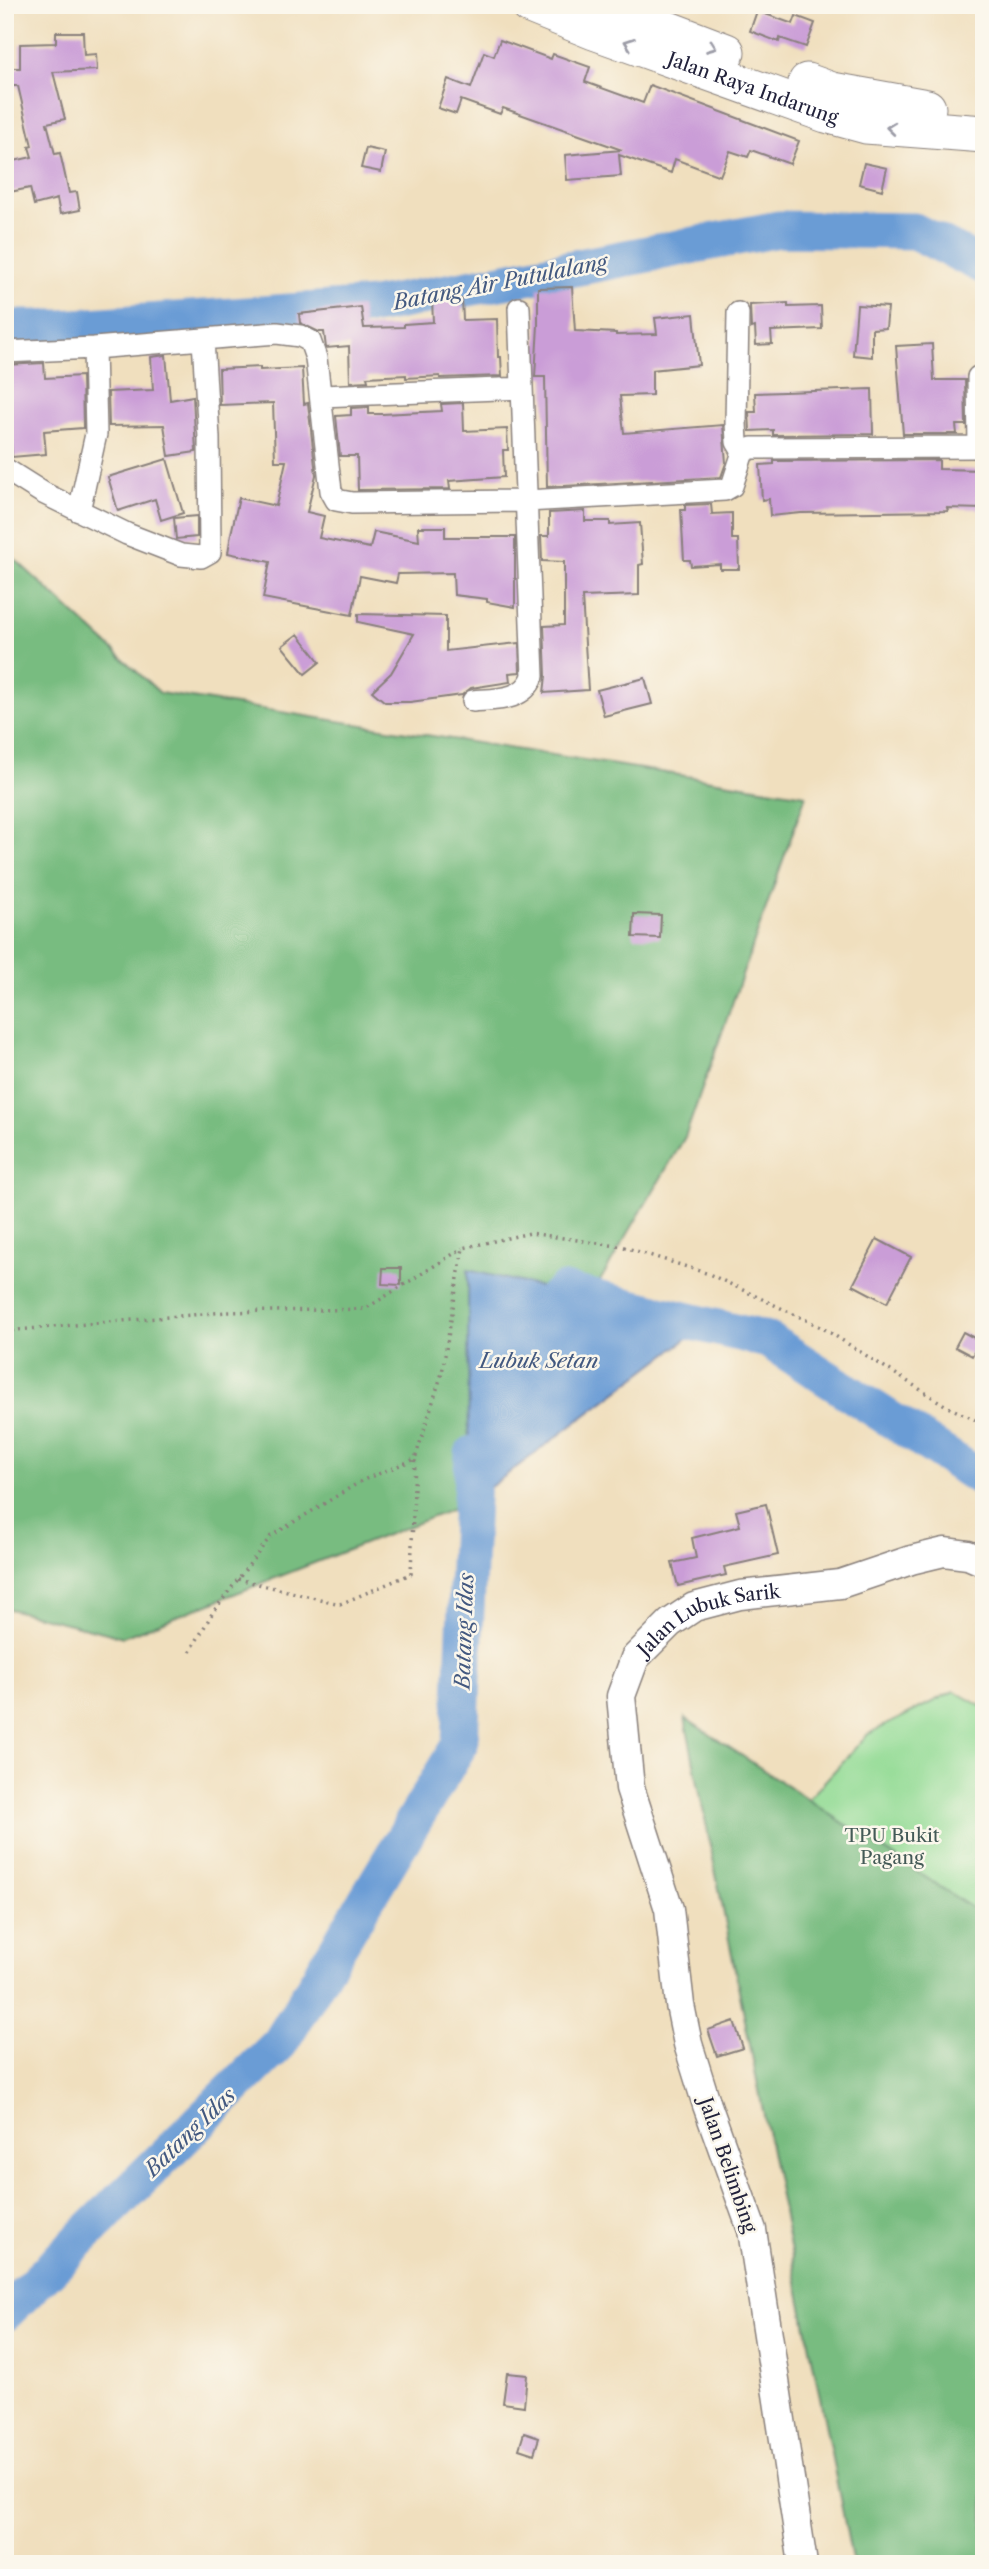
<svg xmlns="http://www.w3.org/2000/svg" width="989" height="2569" font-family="'Libre Caslon Text',serif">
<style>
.green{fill:#95dc97;stroke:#5c7f69;stroke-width:2}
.forest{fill:#78bc80;stroke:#4d6f5e;stroke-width:2}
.water{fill:#6b9cd5;stroke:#465f88;stroke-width:2}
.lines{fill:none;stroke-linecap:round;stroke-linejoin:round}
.river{stroke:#6b9cd5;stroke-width:37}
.building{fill:#ca9dd7}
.street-casing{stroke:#89807c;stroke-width:24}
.secondary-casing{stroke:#89807c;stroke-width:31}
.highway-casing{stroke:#89807c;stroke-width:39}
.path{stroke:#89807c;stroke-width:3.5;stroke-dasharray:2 5;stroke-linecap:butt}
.street{stroke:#fff;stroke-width:21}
.secondary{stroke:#fff;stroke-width:28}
.highway{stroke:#fff;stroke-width:37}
.oneway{stroke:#9c9ca7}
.labels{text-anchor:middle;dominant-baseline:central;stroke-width:5;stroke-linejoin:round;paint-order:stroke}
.street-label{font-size:19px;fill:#22223b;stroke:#fbf7ec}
.park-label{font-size:19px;fill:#445a57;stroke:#fbf7ec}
.water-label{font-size:21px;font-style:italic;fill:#435980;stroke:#fbf7ec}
</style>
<rect width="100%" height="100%" fill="#fbf7ec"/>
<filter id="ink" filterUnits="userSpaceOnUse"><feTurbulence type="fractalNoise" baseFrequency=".0143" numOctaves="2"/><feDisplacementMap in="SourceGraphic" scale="14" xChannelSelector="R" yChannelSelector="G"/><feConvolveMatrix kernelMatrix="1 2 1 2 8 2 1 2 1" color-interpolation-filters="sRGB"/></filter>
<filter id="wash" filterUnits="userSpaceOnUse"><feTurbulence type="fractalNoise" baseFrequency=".00686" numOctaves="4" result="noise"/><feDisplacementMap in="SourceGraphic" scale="28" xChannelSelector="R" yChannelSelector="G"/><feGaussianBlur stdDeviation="1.57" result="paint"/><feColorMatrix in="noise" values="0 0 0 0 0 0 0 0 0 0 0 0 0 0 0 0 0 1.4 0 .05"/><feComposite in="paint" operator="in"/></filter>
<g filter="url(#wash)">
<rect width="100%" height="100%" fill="#f0dfbe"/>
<!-- green -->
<path class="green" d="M954 1691 984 1708V2067L782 1828 868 1734Z"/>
<!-- forest -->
<path class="forest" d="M5 550 160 693 806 795 685 1137 469 1503 123 1637 5 1608Z
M685 1718 984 1916V2564H853Z"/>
<!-- water -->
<path class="water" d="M468 1270 705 1325 469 1503Z"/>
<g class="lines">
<!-- river -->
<path class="river" d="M5 328H61L374 306 779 229 914 231 984 266
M526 1323 564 1291 768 1340 984 1480
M5 2313 280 2043 460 1744 473 1454"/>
</g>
<g id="blocks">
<!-- building -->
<path class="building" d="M757 11 793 24 796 16 815 23 806 47 780 38 779 42 750 31Z
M56 32H83L84 55 96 54 97 70 53 72 65 119 47 123 55 154 60 153 69 193 77 192 80 210 60 214 57 199 34 205 30 188 5 193V163L32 157 29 147 32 146 18 86H5V68H20V44L56 43Z
M500 40 551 59 553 54 590 67 585 82 643 103 650 85 799 141 790 164 751 150 748 157 730 151 720 176 675 159 671 173 619 155 621 176 567 180 565 155 622 150 503 108 500 114 461 100 456 114 438 108 448 79 471 88 484 52 494 56Z
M366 148 385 152 381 172 361 168Z
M864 163 887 168 882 190 859 184Z
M572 287 575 331 616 333V335L657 334 655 318 694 314 699 365 652 370V395L620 396 624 433 723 425 726 463 721 477 547 487 545 377H535L538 325V288Z
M462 299 463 320 497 319 498 357H501L502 376 440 378V376L406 378V375L367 377 368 381 350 382 349 346 326 348 324 332H319L300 323 299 314 361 307 364 328 404 327V324L433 322 432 300Z
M788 303V307L821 306 822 329 771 331 772 344 756 345 755 327 751 328 750 305Z
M857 305 888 307 886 328 872 329V357L853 355Z
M932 344 934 380H965L966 425H956L957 434H903L896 346Z
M166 355 170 400 193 396 196 452 169 456 164 425 109 426 108 392 153 390 151 357Z
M44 363 45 378 82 376 83 428 44 431 46 454 12 457 5 365Z
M260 367V370L302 368 304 404 308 403 316 475 307 512 324 516 319 538 370 548 374 532 419 541 418 527H445V537H515V607L487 602V599L454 595 453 573 398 574 396 583 360 576 352 615 263 598 270 562 228 553 231 534 239 498 276 506 286 461H275L273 403 220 405 219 369Z
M872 389 873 434 773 435V430L750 431 749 412H756L755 393Z
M463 403 464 431 507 429 508 450H503L504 477 449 481 450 489 358 490 357 456H340L336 416 351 415V408L369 407V414H382L442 411 441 404Z
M167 459 183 513 161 520 155 499 118 511 108 477Z
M939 460V469L984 470V509L947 508 948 511 801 513 770 516 769 499 762 500 760 465 774 464V461Z
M711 504 712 514 732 513V539H738L739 569H720V564L691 566 690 560H684L681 510H685V505Z
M585 511V521H610V525L640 523 643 564 639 565V595L582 597 588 690 544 693 546 676 544 626 564 625V562L542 561 541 536H549V513Z
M197 516V537L176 539 174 518Z
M358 614 446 616V651L519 643 520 672 509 673 510 682 471 688 462 695 410 702H385L372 691 391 673 414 634 358 622Z
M298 634 320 662 305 674 282 646Z
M645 678 652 704 604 716 597 690Z
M634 914 661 915 660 938 633 937Z
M877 1239 911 1257 887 1303 853 1285Z
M383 1268H401V1285L382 1284Z
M963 1332 980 1341 972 1356 955 1347Z
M766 1504 778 1555 724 1567 726 1575 678 1586 672 1563 696 1558 692 1538 740 1526 736 1511Z
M734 2021 743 2048 717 2056 708 2030Z
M507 2373 527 2375 524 2406 503 2403Z
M524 2433 539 2438 534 2454 519 2449Z"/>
</g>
</g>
<g filter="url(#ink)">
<use href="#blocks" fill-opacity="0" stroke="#89807c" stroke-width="2"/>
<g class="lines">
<!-- street casing -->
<g class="street-casing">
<path id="street" d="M738 313 736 423 737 442 743 452
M5 352 94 348 277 333 300 336 310 341 316 358 331 491 336 500 352 503 526 501 725 490 732 486 743 452 752 448 984 447
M978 377 979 447
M321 396 522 388
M5 469 43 493 127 534 181 555 201 557 210 552 209 438 203 340
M79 511 96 434 94 348
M473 701C496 699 524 701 533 676L519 308"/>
</g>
<!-- secondary casing -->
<g class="secondary-casing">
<g id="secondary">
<path id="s1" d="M803 2564 752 2230 707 2105 688 2044 680 2005 669 1909 630 1788 621 1696 635 1658 670 1623 694 1607 740 1595 840 1584 911 1560 944 1552 968 1555 984 1562"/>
</g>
</g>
<!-- highway casing -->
<g class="highway-casing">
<g id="highway">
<path id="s2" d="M530 5 594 31 826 114 866 125 984 134"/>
<path d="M603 5 726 52"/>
<path d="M807 82 832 91 927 108"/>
</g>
</g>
<!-- path -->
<path class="path" d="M5 1331 226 1312 365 1309 463 1248
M238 1579 340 1604 411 1574 415 1459
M190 1652 213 1612 271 1536 363 1480 415 1459 442 1373 463 1248 530 1233 624 1247 709 1274 821 1327 948 1407 984 1424"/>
<!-- street -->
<use href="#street" class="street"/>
<!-- secondary -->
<use href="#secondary" class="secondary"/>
<!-- highway -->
<use href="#highway" class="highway"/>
</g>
<!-- one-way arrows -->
<defs><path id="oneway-chevron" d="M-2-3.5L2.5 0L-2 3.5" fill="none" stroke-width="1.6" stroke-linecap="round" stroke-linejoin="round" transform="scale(1.75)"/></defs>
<g class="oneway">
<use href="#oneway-chevron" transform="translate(629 43) rotate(-160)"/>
<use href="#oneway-chevron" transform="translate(712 47) rotate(21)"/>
<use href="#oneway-chevron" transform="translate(891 128) rotate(-174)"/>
</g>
</g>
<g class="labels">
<!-- street labels -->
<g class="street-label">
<text stroke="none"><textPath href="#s2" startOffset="238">Jalan Raya Indarung</textPath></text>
<text stroke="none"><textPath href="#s1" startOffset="1018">Jalan Lubuk Sarik</textPath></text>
<text transform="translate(728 2165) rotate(71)">Jalan Belimbing</text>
</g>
<!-- park labels -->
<g class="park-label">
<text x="892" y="1835">TPU Bukit<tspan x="892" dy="22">Pagang</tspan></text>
</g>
<!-- water labels -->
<g class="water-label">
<text transform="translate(500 282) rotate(-11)">Batang Air Putulalang</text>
<text x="539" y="1360">Lubuk Setan</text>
<text transform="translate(464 1631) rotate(-88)">Batang Idas</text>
<text transform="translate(190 2132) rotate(-44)">Batang Idas</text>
</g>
</g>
<!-- margin -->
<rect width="989" height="2569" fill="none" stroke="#fbf7ec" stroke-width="28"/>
</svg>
